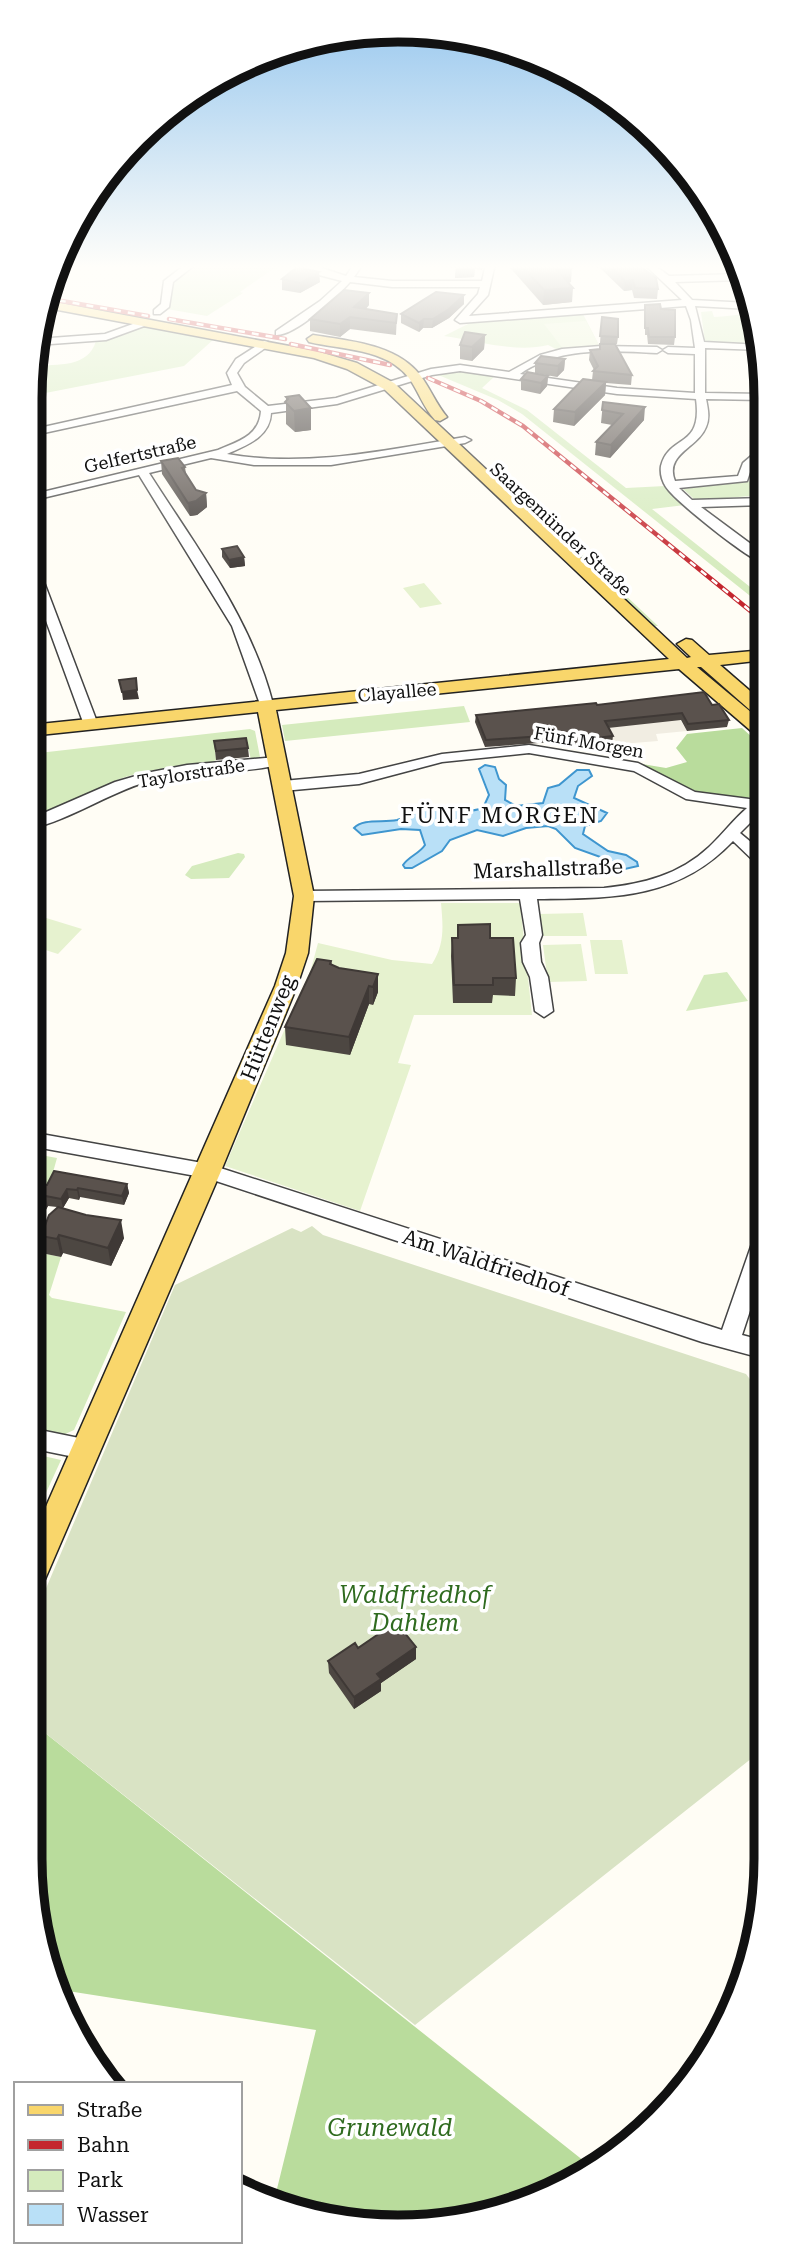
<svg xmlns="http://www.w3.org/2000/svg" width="796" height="2257" font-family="'Roboto Serif',serif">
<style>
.green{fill:#d5ebbd}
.forest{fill:#b9dc9c}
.cemetery{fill:#d9e3c4}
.pitch{fill:#e6f2cf}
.plaza{fill:#f1ede2}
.water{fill:#b9e0f7;stroke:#3f96cf;stroke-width:2}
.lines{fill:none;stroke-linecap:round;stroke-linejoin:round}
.minor-casing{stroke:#444;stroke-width:3}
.major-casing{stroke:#222;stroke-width:3}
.minor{fill:#fff;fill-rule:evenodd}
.major{fill:#f9d66b;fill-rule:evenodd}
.rail-casing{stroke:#c4262e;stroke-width:4.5}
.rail{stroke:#fff;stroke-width:2.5;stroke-dasharray:7;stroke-linecap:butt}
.wall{fill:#4d4742}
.shaded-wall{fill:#3f3936}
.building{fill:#5a524d;stroke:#3f3936;stroke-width:2}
.labels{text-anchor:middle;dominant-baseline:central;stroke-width:7;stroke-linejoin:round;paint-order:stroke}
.far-street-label{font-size:18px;fill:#111;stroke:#fff}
.street-label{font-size:21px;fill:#111;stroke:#fff}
.neighbourhood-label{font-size:23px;letter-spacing:2px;fill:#111;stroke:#fff}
.near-park-label{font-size:24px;font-style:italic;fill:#2f6b1f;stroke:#fff}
.rim{fill:none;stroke:#111;stroke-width:9}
</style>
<rect width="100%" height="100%" fill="#fffdf5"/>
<!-- green -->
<path class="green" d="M196 264H295L296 265 273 269 240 292 243 293 207 316 167 309 171 299 172 281Z
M712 311 714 317C725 317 737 314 752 314L762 346 705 343 701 312Z
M583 314 600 347 560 351 548 345C515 353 479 341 444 336L470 323Z
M143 326 214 339 184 366 30 396 34 366C58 364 88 368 96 341L124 335Z
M464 372 495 376 482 388 527 410 626 488 665 486 685 505 652 509 764 598V607L522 414 498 400 436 374Z
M763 480V495L700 500 694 499 683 489Z
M567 542 570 543 658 626H652L564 543Z
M464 706 470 722 285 741 282 725Z
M250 729 255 731 260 757 251 760 248 746 215 749 216 760 210 763C177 767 143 769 112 782 86 793 63 808 36 817L30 785V754Z
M238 853 244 854 245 857 229 878 191 879 185 875 192 866Z
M727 972 748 1001 686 1011 704 975Z
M30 1153 57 1158 39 1222 56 1225 46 1254 61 1257 49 1295 52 1298 126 1312 74 1430 63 1435 30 1428Z
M30 1453 61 1460 30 1528Z"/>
<!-- forest -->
<path class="forest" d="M742 728 764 748V792C725 813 677 783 642 764L666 768 687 762 676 748 687 734Z
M30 1721 594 2169 493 2215 350 2224 274 2201 316 2030 55 1989 30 1859Z"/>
<!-- cemetery -->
<path class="cemetery" d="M312 1226 323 1235 746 1374 765 1399 766 1747 415 2025 30 1721V1626L175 1285 292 1228 301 1232Z"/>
<!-- pitch -->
<path class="pitch" d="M586 321 600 347 564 350 544 324Z
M424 583 442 604 420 608 403 588Z
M441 903H520L532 1015H414L398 1063 411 1065 360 1211 225 1166 311 969 318 943 392 960 432 964C445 944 443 926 441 903Z
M30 913 82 929 58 954 30 945Z
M583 913 587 936H542L539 914Z
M590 940H622L628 974H595Z
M581 944 587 981 548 982 543 945Z"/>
<!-- plaza -->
<path class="plaza" d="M670 703 687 731 656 734 658 741 621 744H612L595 710Z"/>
<!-- water -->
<path class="water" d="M485 765 495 767 499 779 506 785 505 800 516 806 543 803 548 788 559 785 577 770H589L592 776 578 786 574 798 607 813 601 821 585 826 583 834 608 851 626 855 637 862 638 866 625 869 617 863 575 848 556 829 548 826 526 828 503 836 477 830 450 840 442 851 412 868H405L403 865C409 856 419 854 425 845L420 830 401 829 362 835 354 828C363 818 383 823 397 820 412 816 423 807 440 807 460 807 461 815 483 808L489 795 479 769Z"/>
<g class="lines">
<!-- minor casing -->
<g class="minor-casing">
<path id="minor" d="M186 264H196L173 282 169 307 160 314H154V310L161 304 164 281Z
M298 264H310L346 276 354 264H363L354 277 392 281H482L486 264H495L488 295 469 316 682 300 644 264H653L669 276 740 274 741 280 675 282 692 300 749 303 750 309 695 306 704 342 762 345 763 350 705 348V393L763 394V400L706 399C708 409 710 418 706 427 698 448 664 454 675 481L738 476 743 463 763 446V455L752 466 747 481 679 488 692 500 763 498V505L701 507 763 553V563C748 559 675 501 666 487 662 481 660 473 661 466 669 434 703 449 696 399L617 394 460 371 432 375 337 404 271 413C270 437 247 445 227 454 307 468 386 450 465 437L471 440 465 443 331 465H254L211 458 149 473C196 547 251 618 273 704L266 708 261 707 232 626 139 475 30 501V495L218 450C239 441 259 436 261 411L237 391 30 436V430L232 385 227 373 236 359 264 341 268 342V346L244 363 237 373 245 387 268 406 336 398 431 369 460 365 509 372 540 355 562 349 601 346 657 347 662 350 657 353C611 351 560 346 520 374L617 388 695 393V354L668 353 663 350 668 347 695 348 691 320 686 306 460 323 455 320 478 294 480 287H392L350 282C337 297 295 336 276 335V331L320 301 342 281 319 275Z
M144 320 147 321V325L106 340 37 345V339L105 334Z
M30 557 36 561 97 722 95 725H85L83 722 30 577Z
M529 745 638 763 695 792 757 800 764 797V809L740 833 764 853V867L758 865 733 841C677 900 612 898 537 899L542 935 539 943 541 962 548 977 553 1011 544 1017 535 1011 530 977 523 962 521 943 526 935 520 899 304 901 296 896 304 891 604 888C643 884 679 875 709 847 722 835 733 820 747 808L686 799 634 771 529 753 442 762 359 784 283 791 275 786 283 781 359 774 442 754Z
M277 757 284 761 282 764C239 775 193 770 149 781 108 793 72 819 30 829V819L115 782 146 773 187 765Z
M30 1132 208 1164 722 1330 755 1235 758 1229 765 1227V1265L742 1335 765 1341V1359L702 1342 207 1178 30 1146Z
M30 1428 84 1439 92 1442 96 1449 92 1456 84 1459 30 1448Z"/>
</g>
<!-- major casing -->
<g class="major-casing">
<path id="major" d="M44 300 316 351 357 363 394 383 687 658 691 657 677 644 686 639 692 640 709 655 764 650V660L720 665 764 703V718L758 717 701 667H697L764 723V738L757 736 679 669 276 710 314 896 308 953 297 986 221 1171 46 1577 41 1587 30 1591V1543L275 986 286 953 294 896 258 712 30 736V725L669 659 384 389 347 369 314 358 42 307Z
M313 335C349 341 396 344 420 375 430 388 436 404 447 417L440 421 435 420C423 407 419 392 409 378 386 348 342 350 309 342L307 339Z"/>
</g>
<!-- minor -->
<use href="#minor" class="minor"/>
<!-- major -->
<use href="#major" class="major"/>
<!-- rail casing -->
<g class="rail-casing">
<path id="rail" d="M45 298 148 316
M169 319 285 339
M291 344 390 365
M428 378 481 401 523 426 764 622"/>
</g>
<!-- rail -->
<use href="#rail" class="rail"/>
</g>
<!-- wall -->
<path class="wall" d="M451 264H483L482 270 475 269 474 277 455 278 456 268H450Z
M507 264H568L571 282 568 283 572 302 543 305Z
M592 264H637L658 289 657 299 634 298 632 290 624 291 600 268H594Z
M282 279 320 282 300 293 282 290Z
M464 295V304L449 318 432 328H423L419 332 401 323V314Z
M369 305 366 309 397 314 396 335 350 329 340 337 310 331V319Z
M645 305 661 309 675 337 674 345 648 344 647 335H645Z
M602 317 618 337 617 344 600 343Z
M485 335 484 349 472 361 460 359V345Z
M590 350 632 375 631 385 606 383 605 395 574 426 553 422 554 409 592 380 593 371 594 370 589 360Z
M565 359 564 370 557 377 535 373V363Z
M548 376 547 386 540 394 521 390V379Z
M286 397 311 408V430L295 432 286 424Z
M603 402 644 420 610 458 595 455 596 442 612 425 601 423Z
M161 461 185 467 186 474 196 490 206 493 207 507 197 515 190 516 162 474Z
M222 549 244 557 245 566 230 568 222 557Z
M597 705H712L729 720 727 727 687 731 681 720 608 728 613 736 612 744 570 748 567 741 485 747 475 722 476 715Z
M214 741 248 748 249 757 216 760Z
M458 925 490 938 516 978 515 996 493 995 492 1003H453L451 956 452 938H457Z
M331 961 332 965 339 968 378 974V992L373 1005 369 1004 350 1055 286 1045 285 1027Z
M127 1184 129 1193 124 1205 80 1197 79 1200 69 1198 63 1208 124 1238 111 1266 63 1253 61 1257 46 1254 41 1236 57 1207 48 1206 39 1222 30 1221V1198L47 1185Z
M416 1647V1659L381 1683V1691L354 1709 329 1673 328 1661 358 1648Z"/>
<!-- shaded-wall -->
<path class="shaded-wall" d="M456 264H475L474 277 455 278Z
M572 268 571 282 556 284 557 270Z
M319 272 320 282 300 293V283Z
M633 280 632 290 624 291 625 281Z
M573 288 572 302 543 305 544 290Z
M369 293V305L356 318 354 307Z
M464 295V304L449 318 432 328 433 319Z
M350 317V329L340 337V324Z
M424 319 423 328 419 332V323Z
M485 335 484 349 472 361V347Z
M565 359 564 370 557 377 558 366Z
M548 376 547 386 540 394 541 383Z
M606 382 605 395 574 426 575 412Z
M645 407 644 420 610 458 611 445Z
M311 408V430L295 432 294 411Z
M206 493 207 507 197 515 190 516 188 503Z
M244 557 245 566 230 568 229 560Z
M137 690 139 699 123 700 122 692Z
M378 974V992L373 1005V987Z
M369 986V1004L350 1055 349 1037Z
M127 1184 129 1193 124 1205 122 1196Z
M78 1188 80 1197 79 1200 77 1190Z
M67 1189 69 1198 63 1208 61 1199Z
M45 1196 48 1206 39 1222 37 1213Z
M121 1220 124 1238 111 1266 108 1248Z
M59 1235 63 1253 61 1257 57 1239Z
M416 1647V1659L381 1683V1691L354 1709V1697L377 1674Z"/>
<!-- building -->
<path class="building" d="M520 264H568L572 268 557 270 573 288 544 290Z
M608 264H637L656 278 658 289 635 288 633 280 625 281Z
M297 267 319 272 300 283 282 279Z
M344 290 369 293 354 307 397 314 396 323 350 317 340 324 310 319Z
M436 292 464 295 449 309 433 319H424L419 323 401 314Z
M660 304 661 309 675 310V337H649L648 328H645V305Z
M602 317 618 319V337L600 336Z
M465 332 485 335 472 347 460 345Z
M600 344H615L632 375 593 371 598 366 590 350 600 349Z
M541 356 565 359 558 366 535 363Z
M527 372 548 376 541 383 521 379Z
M583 379 606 382 575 412 554 409Z
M299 395 311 408 294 411 285 402 288 399 286 397Z
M603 402 645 407 611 445 596 442 623 414 602 410Z
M178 458 185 467 182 468 196 490 206 493 196 501 188 503 161 461Z
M237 546 244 557 229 560 222 549Z
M136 678 137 690 122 692 119 680Z
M704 692 712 705 719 704 729 720 688 724 682 713 605 721 613 736 571 741 568 734 486 740 476 715 596 703 597 705Z
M246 738 248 748 216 751 214 741Z
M490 924V938H513L516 978H493V985H454L452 938H458V925Z
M317 959 331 961 330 964 339 968 378 974 373 987 369 986 349 1037 285 1027Z
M54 1171 127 1184 122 1196 78 1188 77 1190 67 1189 61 1199 45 1196 37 1213 30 1212V1198L37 1184 47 1185Z
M58 1207 86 1215 121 1220 108 1248 59 1235 57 1239 41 1236 49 1215Z
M396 1622 416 1647 377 1674 381 1679 354 1697 328 1661 355 1643 358 1648Z"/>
<!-- sky -->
<linearGradient id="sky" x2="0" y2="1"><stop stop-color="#95c6ee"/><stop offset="0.46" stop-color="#fffefa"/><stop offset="1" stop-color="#fffefa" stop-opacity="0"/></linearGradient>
<rect width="796" height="580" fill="url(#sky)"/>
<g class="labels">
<!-- far-street labels -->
<g class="far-street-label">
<text transform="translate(140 454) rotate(-13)">Gelfertstraße</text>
<text transform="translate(561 529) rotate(43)">Saargemünder Straße</text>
<text transform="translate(397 692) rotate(-5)">Clayallee</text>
<text transform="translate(589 742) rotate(10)">Fünf Morgen</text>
<text transform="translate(191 773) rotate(-9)">Taylorstraße</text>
</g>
<!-- street labels -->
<g class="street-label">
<text transform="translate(548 869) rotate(-2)">Marshallstraße</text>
<text transform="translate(268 1028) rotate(-68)">Hüttenweg</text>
<text transform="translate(486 1263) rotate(18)">Am Waldfriedhof</text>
</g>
<!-- neighbourhood labels -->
<g class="neighbourhood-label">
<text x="500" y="815">FÜNF MORGEN</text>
</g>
<!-- near-park labels -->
<g class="near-park-label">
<text x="415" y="1595">Waldfriedhof<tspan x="415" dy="28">Dahlem</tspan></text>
<text x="390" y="2128">Grunewald</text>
</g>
</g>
<!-- crop -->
<path d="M0 0H796V2257H0ZM398 42H398A356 356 0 0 1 754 398V1859A356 356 0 0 1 398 2215H398A356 356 0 0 1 42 1859V398A356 356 0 0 1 398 42Z" fill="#fff" fill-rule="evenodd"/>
<path class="rim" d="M398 42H398A356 356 0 0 1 754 398V1859A356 356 0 0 1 398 2215H398A356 356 0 0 1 42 1859V398A356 356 0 0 1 398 42Z"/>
<!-- legend -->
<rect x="14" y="2082" width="228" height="161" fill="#ffffff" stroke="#a0a0a0" stroke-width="2"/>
<rect x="28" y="2105" width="35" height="10" fill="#f9d66b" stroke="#a0a0a0" stroke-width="2"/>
<text x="77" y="2117" font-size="21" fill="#111111">Straße</text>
<rect x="28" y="2140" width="35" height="10" fill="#c4262e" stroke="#a0a0a0" stroke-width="2"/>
<text x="77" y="2152" font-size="21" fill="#111111">Bahn</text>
<rect x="28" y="2170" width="35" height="21" fill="#d5ebbd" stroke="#a0a0a0" stroke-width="2"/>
<text x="77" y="2187" font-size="21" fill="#111111">Park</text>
<rect x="28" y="2204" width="35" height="21" fill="#b9e0f7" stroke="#a0a0a0" stroke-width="2"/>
<text x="77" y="2222" font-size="21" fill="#111111">Wasser</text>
</svg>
